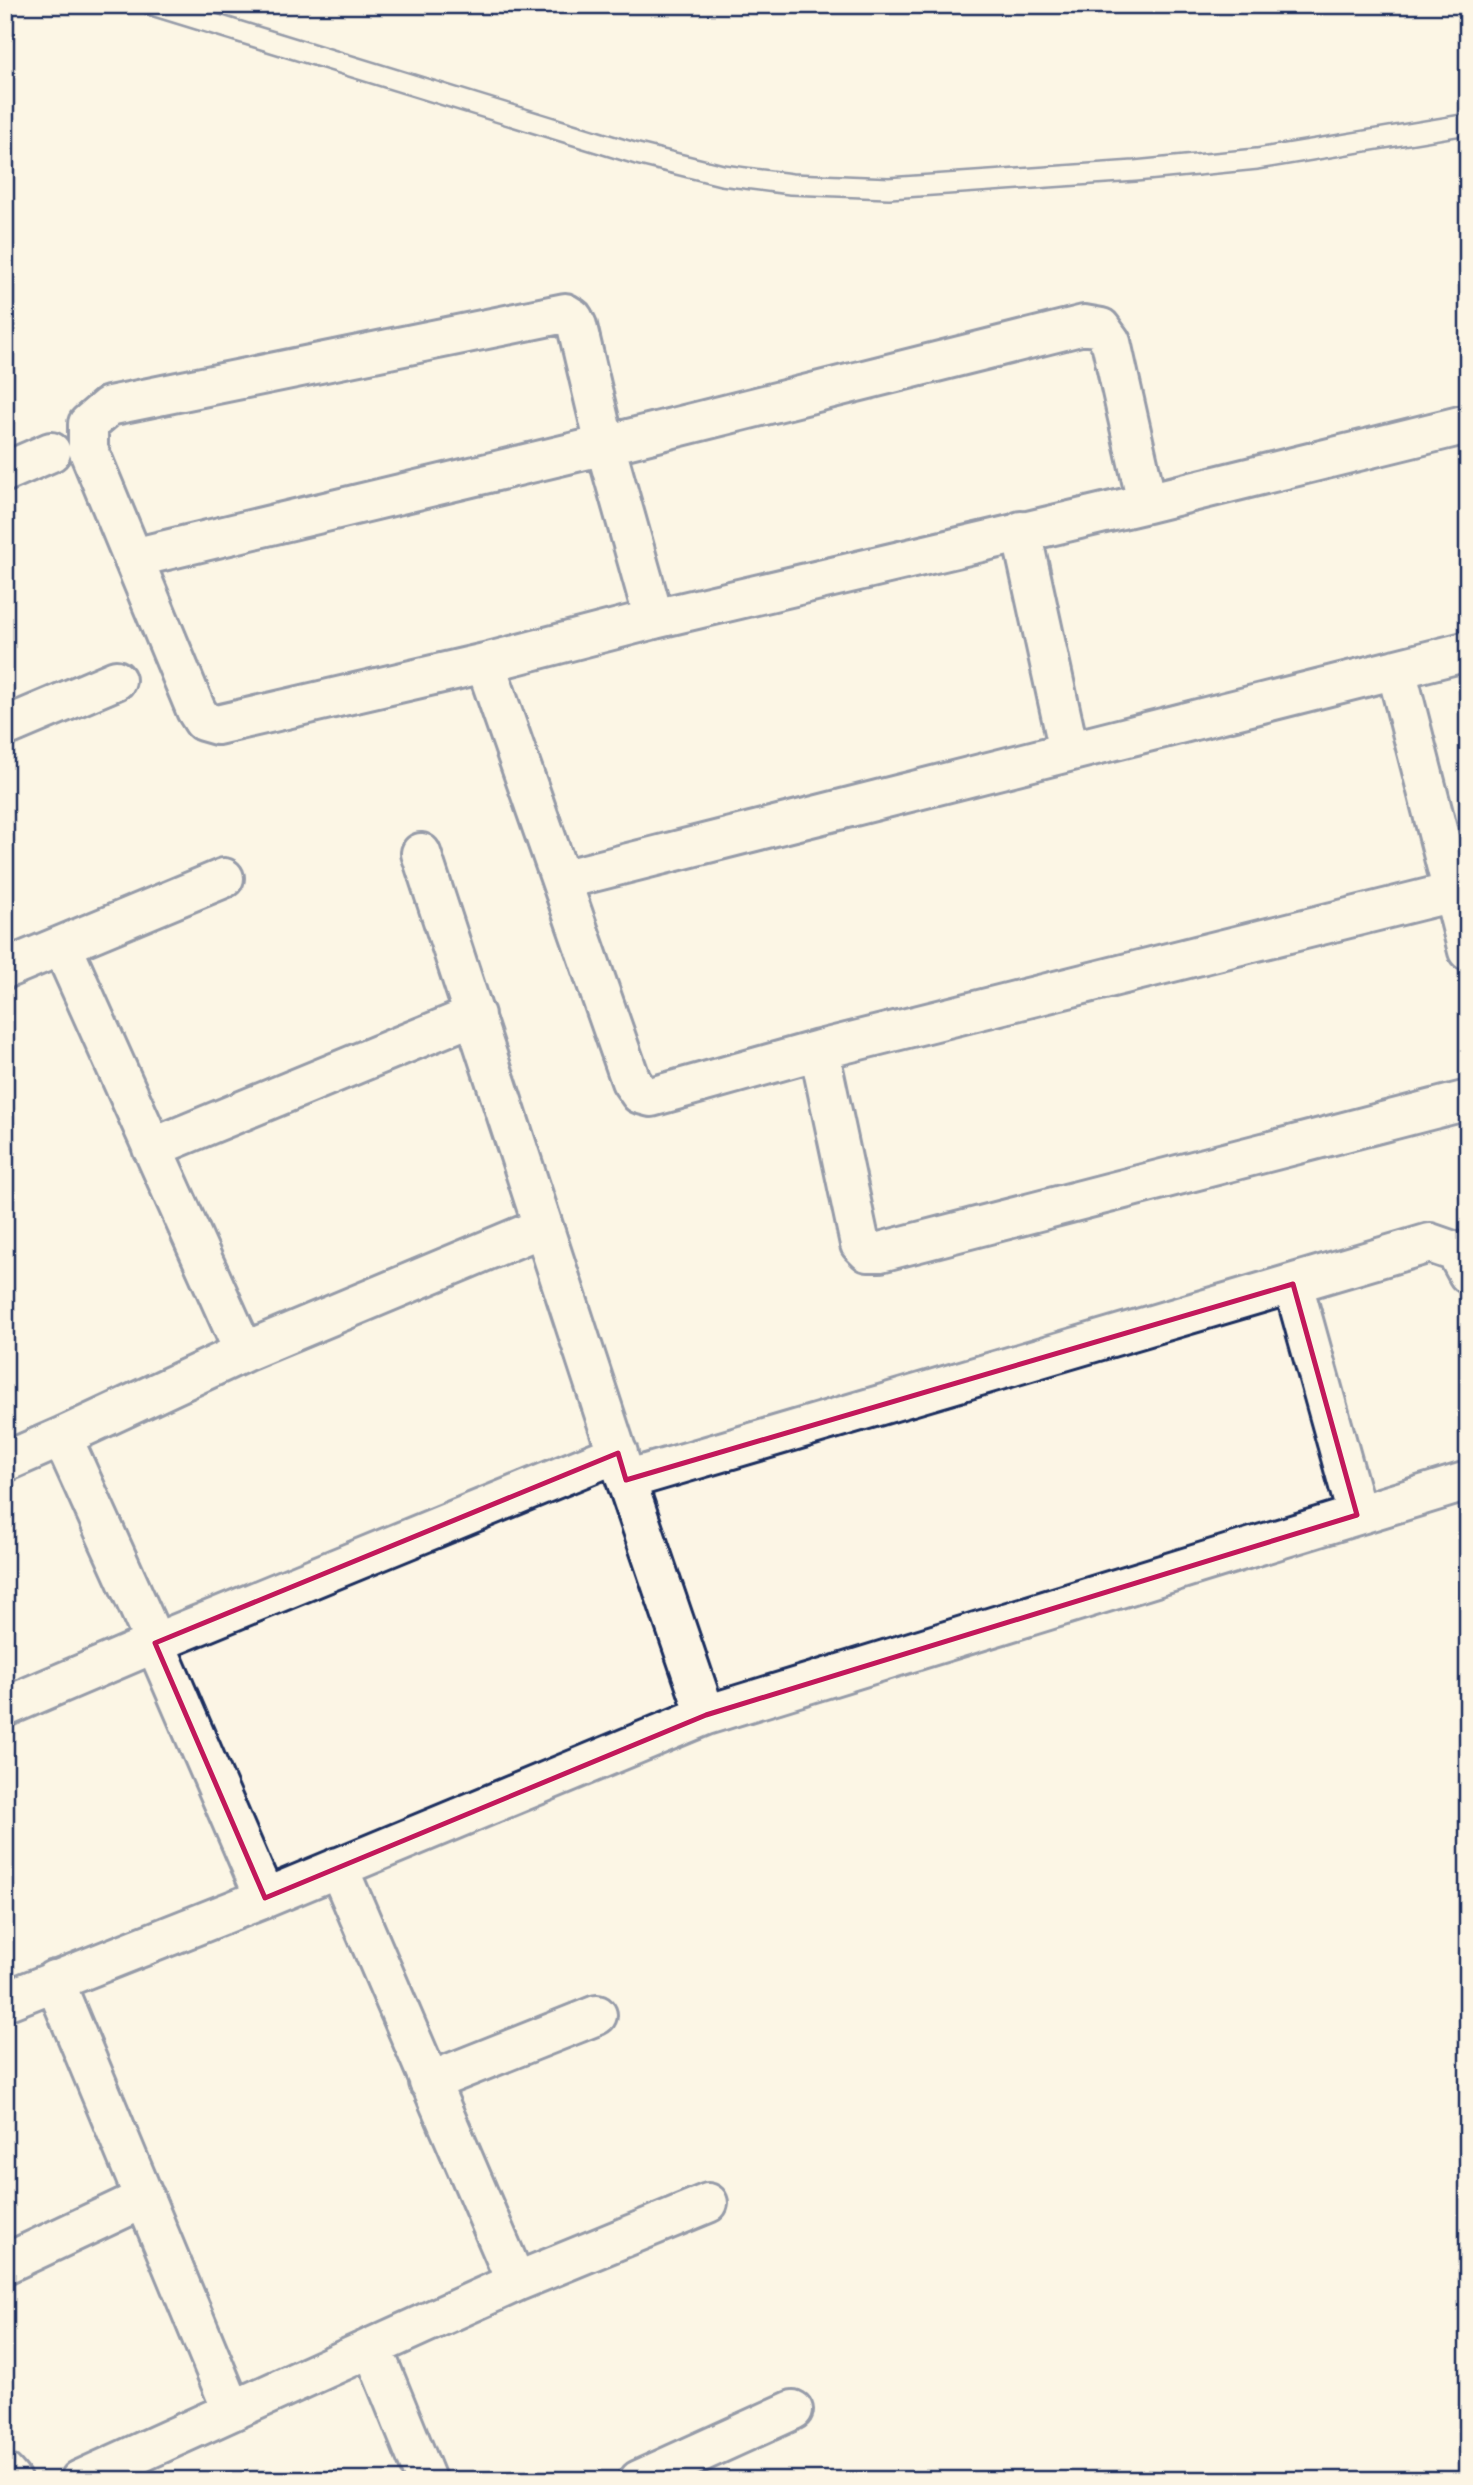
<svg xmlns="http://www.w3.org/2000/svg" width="1473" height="2485" font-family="'Indie Flower',sans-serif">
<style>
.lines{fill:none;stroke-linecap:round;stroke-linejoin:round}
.lane-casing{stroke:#1b2f5e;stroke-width:24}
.street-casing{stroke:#1b2f5e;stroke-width:44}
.lane{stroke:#fcf5e5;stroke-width:19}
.street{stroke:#fcf5e5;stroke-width:38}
.marked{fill:none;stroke:#c2185b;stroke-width:5;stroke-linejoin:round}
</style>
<rect width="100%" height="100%" fill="#fcf5e5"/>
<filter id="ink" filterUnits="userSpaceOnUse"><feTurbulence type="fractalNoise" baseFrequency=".0143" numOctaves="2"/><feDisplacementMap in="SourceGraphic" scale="14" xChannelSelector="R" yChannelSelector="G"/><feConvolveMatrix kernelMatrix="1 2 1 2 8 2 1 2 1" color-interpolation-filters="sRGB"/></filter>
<g filter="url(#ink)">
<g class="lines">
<!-- lane casing -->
<g class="lane-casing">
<path id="lane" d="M152 5 637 154 722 175 791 184 889 188 1135 171 1257 159 1468 124"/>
</g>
<!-- street casing -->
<g class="street-casing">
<path id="street" d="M5 472 51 452
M1021 531 1069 751
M133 558 605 445 1084 325 1101 328 1111 342 1147 503
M654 619 1147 503 1468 424
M485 663 654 619 605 445 577 326 573 318 565 313 109 406 88 424V449L196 710 203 721 217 725 485 663 631 1081 640 1094 651 1097 819 1050 1453 892 1396 669
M5 727 116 680
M421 853 626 1480 1430 1243 1456 1252 1468 1274
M561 880 1468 651
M1453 892 1468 951
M62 946 244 1352
M5 969 224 878
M819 1050 860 1244 868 1252H880L1468 1100
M152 1148 475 1015
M1293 1284 1357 1515
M5 1462 62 1437
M626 1480 706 1715
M5 1707 155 1643 618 1453
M338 1867 516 2282 708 2203
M265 1898 155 1643 62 1437 244 1352 543 1227
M54 1980 232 2410
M5 2001 265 1898 706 1715 1468 1481
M429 2082 597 2015
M5 2264 145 2198
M372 2347 426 2480
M5 2473 11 2480
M80 2480 516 2282
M639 2480 793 2410"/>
</g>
<!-- lane -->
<use href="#lane" class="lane"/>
<!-- street -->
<use href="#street" class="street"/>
</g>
</g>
<!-- marked area -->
<path d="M0 0H1473V2485H0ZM1293 1284 1357 1515 706 1715 265 1898 155 1643 618 1453 626 1480Z" fill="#fcf5e5" fill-opacity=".55" fill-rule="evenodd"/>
<path class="marked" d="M1293 1284 1357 1515 706 1715 265 1898 155 1643 618 1453 626 1480Z"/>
<!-- margin -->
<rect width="1473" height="2485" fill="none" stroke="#fcf5e5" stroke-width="28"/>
<rect x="14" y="14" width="1445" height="2457" fill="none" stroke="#1b2f5e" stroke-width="2.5" filter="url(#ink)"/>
</svg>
